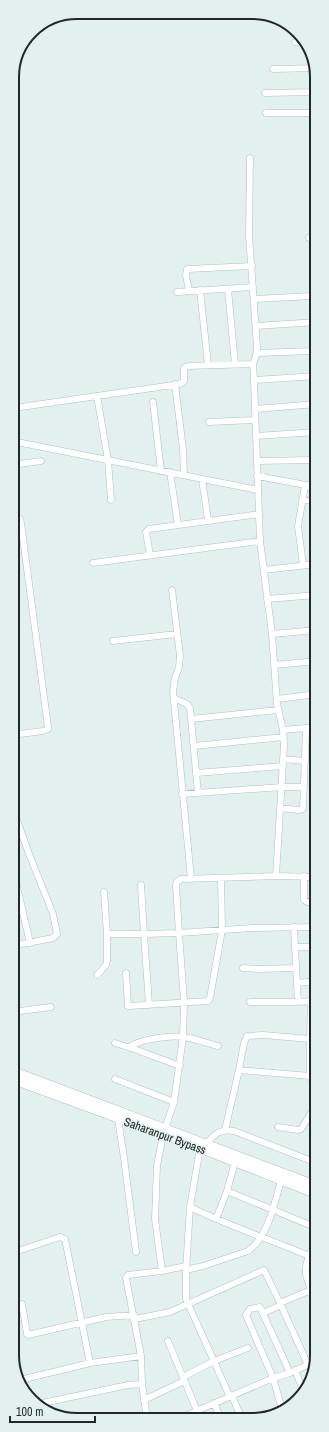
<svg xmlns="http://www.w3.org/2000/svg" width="329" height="1432" font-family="'Archivo Narrow',sans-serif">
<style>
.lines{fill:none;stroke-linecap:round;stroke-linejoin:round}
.street-casing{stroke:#b2bfbf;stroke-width:7}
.secondary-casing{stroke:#b2bfbf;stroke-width:10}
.street{stroke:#fff;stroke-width:6}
.secondary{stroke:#fff;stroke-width:9}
.labels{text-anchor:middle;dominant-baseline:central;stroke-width:3.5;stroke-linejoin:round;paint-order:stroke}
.street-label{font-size:12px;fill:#232929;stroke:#e2f0f0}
.rim{fill:none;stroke:#232929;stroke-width:2}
</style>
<rect width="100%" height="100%" fill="#e2f0f0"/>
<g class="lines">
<!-- street casing -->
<g class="street-casing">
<path id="street" d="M295 42 305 43
M273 69 316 68
M314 92 316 68
M265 93 316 92
M266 113H316
M250 158 249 235 257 347 256 356 253 364
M309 238 317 237
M228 289 235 364
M200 290 208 365
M189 291 186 275 187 269 252 266
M177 292 253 287
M254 299 312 296 315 298 317 306
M256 326 317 322
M257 353 314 351
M254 380 260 541 272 634 277 704 283 730 284 745 276 876
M175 384 183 449 184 475
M97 396 108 460 111 500
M153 402 161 471
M12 403 21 407 180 384 184 381V368L187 366 253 364 254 380 317 376
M255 409 317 404
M209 422 255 420
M256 436 317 432
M12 441 258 490
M257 461 316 460
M12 465 41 461
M170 472 178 525
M257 476 317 487
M202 479 208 520
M302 500 317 501
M12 519 18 518 20 519 21 523 48 727V729L43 731 12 735
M150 555 146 532 149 529 259 514
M93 563 260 541
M303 565 298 526 305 486
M264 570 317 564
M172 590 180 656 179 667 175 678 173 691 191 879
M267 599 317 595
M272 634 317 630
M113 641 177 634
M274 665 317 661
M174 698 187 704 190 708 198 793
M277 699 317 694
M12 710 16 735
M191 719 278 710
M283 730 317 727
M194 746 284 737
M283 759 305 761
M196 773 283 766
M182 794 282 787H304
M12 806 29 854 53 914 57 934 53 938 12 946
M280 808 299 810 303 809 306 728
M12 865 30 943
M304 876V900L308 902H317
M317 877 276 876 181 879 177 882 176 885 179 933 252 928 317 927
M104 892 107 934
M294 927 295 947H317
M295 947 298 1002 311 1001
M243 968 258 969 296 968
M126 973 128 1006H129L208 1001 210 998 222 930 221 878
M97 975 106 965 107 961V934H144L141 885
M297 983 317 981
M250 1002H298
M149 1005 144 934 179 933 184 1002 183 1037 174 1102 163 1135 157 1166 155 1219 162 1271
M12 1012 51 1007
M310 1039 311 1001H317
M115 1043 134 1049 180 1066
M129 1047C142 1039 169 1035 184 1037 196 1039 207 1043 218 1046
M239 1070 310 1076 317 1093
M115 1079 174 1102
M118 1119 124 1158 136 1252
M278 1127 298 1130 301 1129 317 1104
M225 1130 239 1070 244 1043 247 1036 263 1035 310 1039V1076
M206 1144C216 1133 219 1129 234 1131L317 1163
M200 1148 190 1207 186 1270V1299L230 1397
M227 1191 317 1228
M190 1207C229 1226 269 1239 309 1256L317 1237
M216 1219 227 1191 235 1162
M12 1253 60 1237 65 1239 90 1363
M309 1256C303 1272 306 1275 311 1290 313 1296 312 1302 317 1307
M186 1270 203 1266 248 1251C268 1237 275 1202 281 1180
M22 1304 27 1334 28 1335 106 1317 134 1315
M263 1313 281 1305
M135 1319 170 1312 264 1270 280 1303
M168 1341 197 1411
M308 1365 280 1303 311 1290
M295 1370 303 1390
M183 1377 214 1361 248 1348
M20 1380 90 1363 141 1356
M142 1384 141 1356 126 1278 128 1275 162 1271 186 1266
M232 1396 242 1419
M144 1400 184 1381
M214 1403 221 1419
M38 1404 128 1385 142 1384 147 1419
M282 1409 273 1378 246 1315 250 1309 260 1307 290 1373
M178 1419 273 1378 290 1373 316 1361"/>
</g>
<!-- secondary casing -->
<g class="secondary-casing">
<path id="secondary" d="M12 1071 317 1186
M12 1079 200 1148 317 1194"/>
</g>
<!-- street -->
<use href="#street" class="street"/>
<!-- secondary -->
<use href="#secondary" class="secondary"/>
</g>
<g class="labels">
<!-- street labels -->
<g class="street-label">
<text transform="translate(165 1136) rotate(20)">Saharanpur Bypass</text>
</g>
</g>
<!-- crop -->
<path d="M0 0H329V1432H0ZM77 19H252A58 58 0 0 1 310 77V1355A58 58 0 0 1 252 1413H77A58 58 0 0 1 19 1355V77A58 58 0 0 1 77 19Z" fill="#e2f0f0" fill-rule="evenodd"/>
<path class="rim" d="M77 19H252A58 58 0 0 1 310 77V1355A58 58 0 0 1 252 1413H77A58 58 0 0 1 19 1355V77A58 58 0 0 1 77 19Z"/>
<!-- scale -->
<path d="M10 1416v6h85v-6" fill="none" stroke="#232929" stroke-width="2"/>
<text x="16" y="1416" font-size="12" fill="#232929" stroke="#e2f0f0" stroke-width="3" paint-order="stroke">100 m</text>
</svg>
